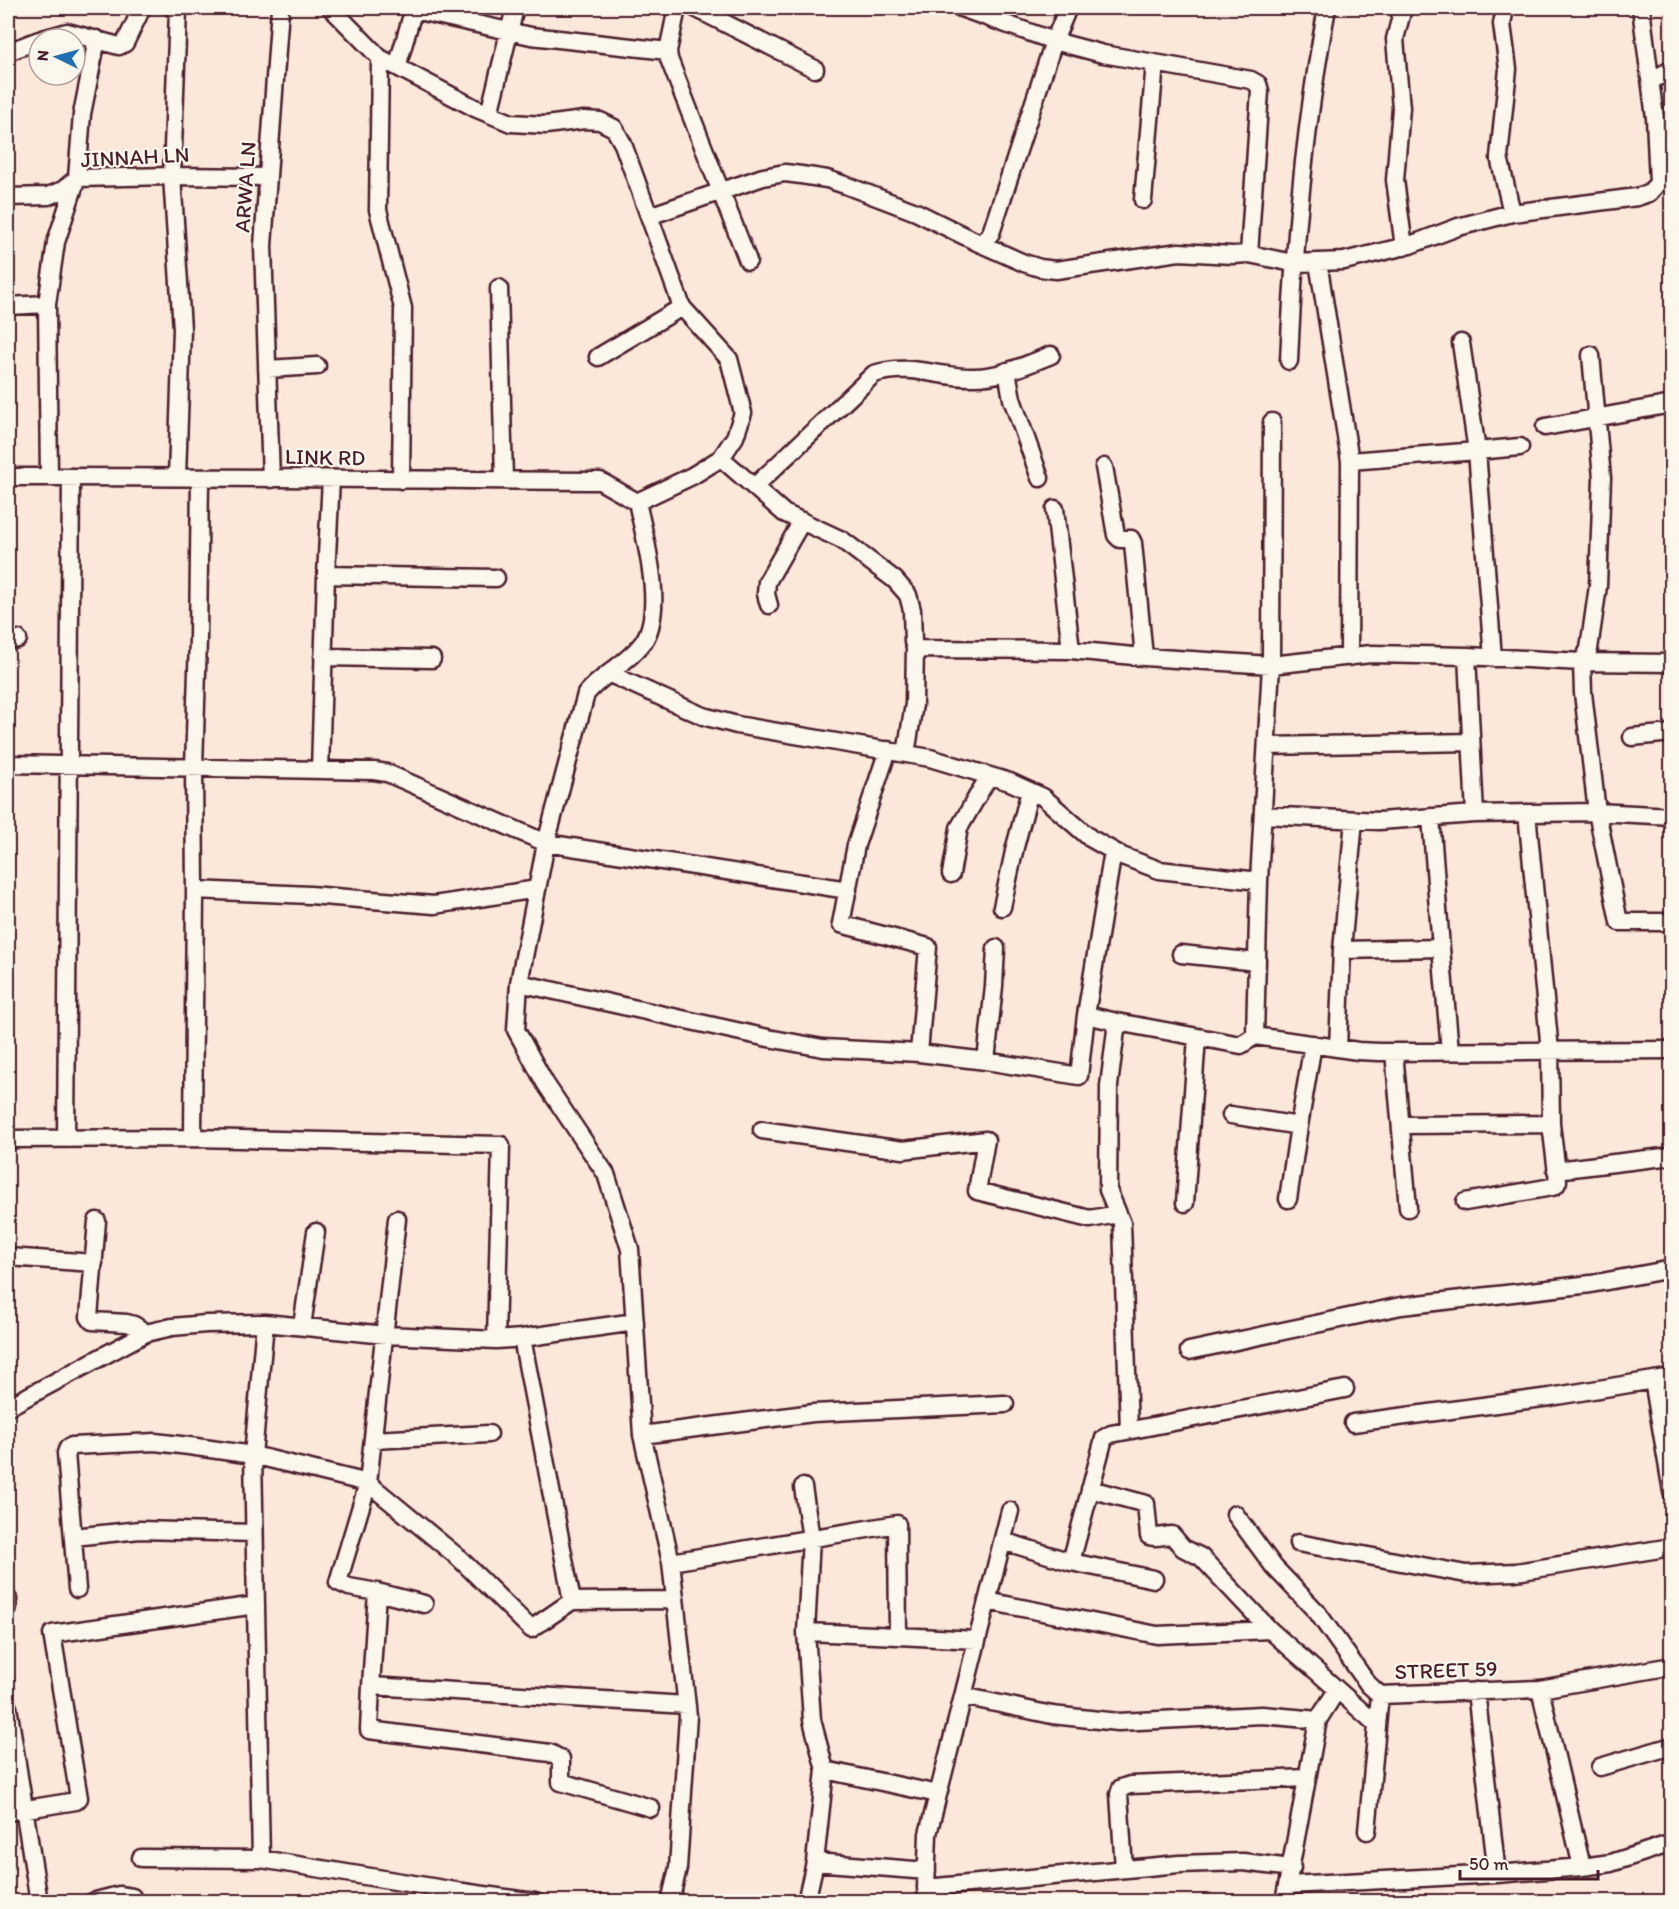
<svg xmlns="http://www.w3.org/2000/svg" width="1679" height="1909" font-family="Itim,sans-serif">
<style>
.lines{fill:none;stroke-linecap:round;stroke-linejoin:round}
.street-casing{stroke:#4a1f2b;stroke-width:21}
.street{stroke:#fbf7ec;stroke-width:16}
.labels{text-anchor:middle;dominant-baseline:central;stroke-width:4.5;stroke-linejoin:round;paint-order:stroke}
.street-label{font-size:22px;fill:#4a1f2b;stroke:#fbf7ec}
</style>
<rect width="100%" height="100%" fill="#fce8db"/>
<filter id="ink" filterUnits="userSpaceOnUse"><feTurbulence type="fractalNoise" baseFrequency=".0167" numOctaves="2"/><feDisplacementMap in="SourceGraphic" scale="12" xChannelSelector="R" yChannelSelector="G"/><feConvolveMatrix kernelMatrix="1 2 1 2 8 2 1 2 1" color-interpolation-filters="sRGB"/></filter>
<g filter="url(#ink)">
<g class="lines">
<!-- street casing -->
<g class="street-casing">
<path id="street" d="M172 8 178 9 172 176 182 329 177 477
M331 8 380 58 475 108 511 123 546 125 584 120 600 121 614 128 623 144 682 307 729 359 743 413 735 437 721 458 692 476 637 502C645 538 667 614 641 645 625 665 601 675 586 694L546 843 519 983 516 1030 545 1083 606 1174 630 1249 642 1435 671 1562 688 1716 678 1868 670 1902
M677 8 668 51 669 59 748 261
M695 8 815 69
M961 8 1054 41 1103 54 1251 80 1258 84 1260 91 1249 254
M1403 8 1395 39 1401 108 1395 180 1404 247
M1505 8 1502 24 1508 69 1499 157 1512 213
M414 10 531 36 668 51
M42 39 67 32 119 46 125 43 142 8
M8 52 39 40
M380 58 378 210 403 308 401 480
M397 67 414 8
M1651 81 1672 69
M489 114 515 8
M8 197 48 196 63 190 77 178 172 176 268 177
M1143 200 1155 63
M649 216 763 177 785 173 801 175 827 179 845 185 916 212 981 244 1024 263 1040 268 1056 270 1179 252 1232 255 1249 254 1293 263 1344 261 1410 245 1458 227 1512 213 1637 197 1649 193 1658 183 1655 118 1641 8
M981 244 991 233 1054 41 1068 8
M1318 262 1350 461
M499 288 504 480
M8 306 47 304
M1591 355 1602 478 1598 586 1589 649 1582 662 1672 663
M598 357 682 307
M1289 361C1294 243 1305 123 1327 8
M267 369 317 366
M1007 371 1012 399 1040 478
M1545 427 1672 404
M721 458 784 513 842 540 895 580 908 595 912 610 913 642 915 647 919 649 1071 650 1144 657 1271 665 1371 654 1467 656 1475 814
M1104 467 1116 535 1120 539H1131L1133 543 1144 657
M8 477C205 476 403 480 600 481L637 502
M49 477 47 304 56 242 77 178 82 114 97 39
M271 479 263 246 280 8
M754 487 874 374C910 363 936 377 971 377 998 378 1026 365 1051 355
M1055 509 1071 650
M326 575 496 578
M769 605 766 594 767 582 802 521
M8 641 18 639
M323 657 432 659
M1349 657 1350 461 1477 451 1461 343
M1493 658 1477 451 1520 447
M610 674 703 716 737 725 930 758 1010 782 1043 797 1090 838 1122 856 1159 870 1259 881
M1632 737 1672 733
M1267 746 1471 742
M906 754 914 704 915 647
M8 764 374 771 387 773 546 843 848 890
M320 770 326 575 331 479
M1263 815 1379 821 1475 814 1597 812 1583 693 1582 662 1467 656
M1672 816 1597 812 1619 922H1672
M1113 851 1086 1015 1117 1022 1109 1086 1108 1190 1122 1223 1129 1430
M951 874 959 828 989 776
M195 890 310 895 434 905 537 889
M1002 907 1015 847 1030 791
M1441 948 1450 1051
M1342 950 1441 948 1431 817
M1181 954 1257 962
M519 983 768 1038 823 1048 919 1053 928 947 841 924 856 845 888 750
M1117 1022 1241 1045 1255 1036 1358 1051 1379 1052 1672 1050
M1255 1036 1259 881 1271 665 1272 422
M1338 1048 1342 950 1354 820
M1394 1052 1408 1208
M919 1053 986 1061 1079 1076 1086 1015
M986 1061 994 986 996 948
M1231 1115 1299 1126
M1401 1125 1551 1124
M762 1130 903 1150 986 1140 977 1191 1090 1219 1118 1214
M193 1138 195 890 194 767 198 639 200 478
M8 1139 193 1138 501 1145 496 1340
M66 1139 71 477
M1556 1170 1672 1156
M1288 1199 1299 1126 1313 1044
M1465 1202 1552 1187 1556 1185 1558 1181 1551 1124 1550 1051 1527 813
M1185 1203 1197 1037
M397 1219 368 1483 338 1582 349 1587 377 1592 424 1604
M97 1221 89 1317 92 1321 127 1323 134 1325 146 1333
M8 1257 94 1263
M302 1326 316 1232
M1189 1351 1401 1306 1591 1284 1672 1269
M1653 1380 1672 1492
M8 1407 146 1333 172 1327 206 1324 265 1323 386 1335 496 1340 522 1338 635 1322
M1353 1423 1550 1397 1672 1377
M642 1435 813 1413 1005 1404
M373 1440 489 1434
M803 1487 811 1538 806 1632 898 1636
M1090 1489 1146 1504 1149 1536C1156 1539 1164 1535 1172 1535L1183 1548 1201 1557 1270 1630 1376 1724
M1235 1514 1274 1567 1317 1612 1368 1684 1380 1695 1540 1689 1672 1666
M73 1537 140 1530 254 1533
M1003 1541 1071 1562 1154 1579
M1298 1543 1466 1574 1516 1572 1672 1547
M671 1562 897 1524 898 1636 977 1640
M1071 1562 1104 1438 1111 1434 1345 1389
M77 1589 66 1453 68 1448 72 1446 155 1442 189 1446 253 1455 368 1483 459 1558 531 1629 572 1601 522 1338
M377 1592 371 1686 687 1705
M8 1599V1607
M572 1601 675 1600
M987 1601 1157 1635 1270 1630
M806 1632 812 1720 825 1770 938 1794
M371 1686 369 1730 550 1753 561 1759V1782L651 1808
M1540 1689 1582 1867
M1476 1691 1497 1874
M963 1696 1052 1715 1118 1722 1262 1715 1318 1720
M8 1707 39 1902
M1600 1767 1672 1746
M8 1812 76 1801 79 1798 52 1634 256 1605
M1367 1831 1380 1695
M141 1858 261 1859 456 1891 535 1902
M261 1859 253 1455 265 1323
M815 1862 927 1871
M1124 1869 1119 1794 1121 1788 1130 1785 1307 1778
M1289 1885 1497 1874 1582 1867 1611 1863 1672 1843
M926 1888 1179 1864 1243 1862 1292 1868
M92 1902 119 1895 132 1897 133 1902
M806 1902 815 1862 825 1770
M928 1902 926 1888 928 1834 1010 1511
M1284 1902 1318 1720 1337 1690"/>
</g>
<!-- street -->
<use href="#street" class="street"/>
</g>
</g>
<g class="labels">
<!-- street labels -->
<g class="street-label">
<text transform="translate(135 157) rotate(-3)">JINNAH LN</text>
<text transform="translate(245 187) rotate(-86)">ARWA LN</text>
<text transform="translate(325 457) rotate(1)">LINK RD</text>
<text transform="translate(1446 1670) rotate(-2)">STREET 59</text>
</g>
</g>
<!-- margin -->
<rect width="1679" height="1909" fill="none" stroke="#fbf7ec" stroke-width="30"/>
<rect x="15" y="15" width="1649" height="1879" fill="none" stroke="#4a1f2b" stroke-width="2" filter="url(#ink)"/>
<!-- north arrow -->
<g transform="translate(57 57) rotate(275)"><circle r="28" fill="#fbf7ec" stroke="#b4a19f" stroke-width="1.5"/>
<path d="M0-4.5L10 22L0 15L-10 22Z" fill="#1f6fb2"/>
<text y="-9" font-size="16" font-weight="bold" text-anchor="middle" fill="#4a1f2b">N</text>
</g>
<!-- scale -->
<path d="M1460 1870v9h138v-9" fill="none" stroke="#4a1f2b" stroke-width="3"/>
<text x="1469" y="1870" font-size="18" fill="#4a1f2b" stroke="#fbf7ec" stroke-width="4.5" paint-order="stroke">50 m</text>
</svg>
